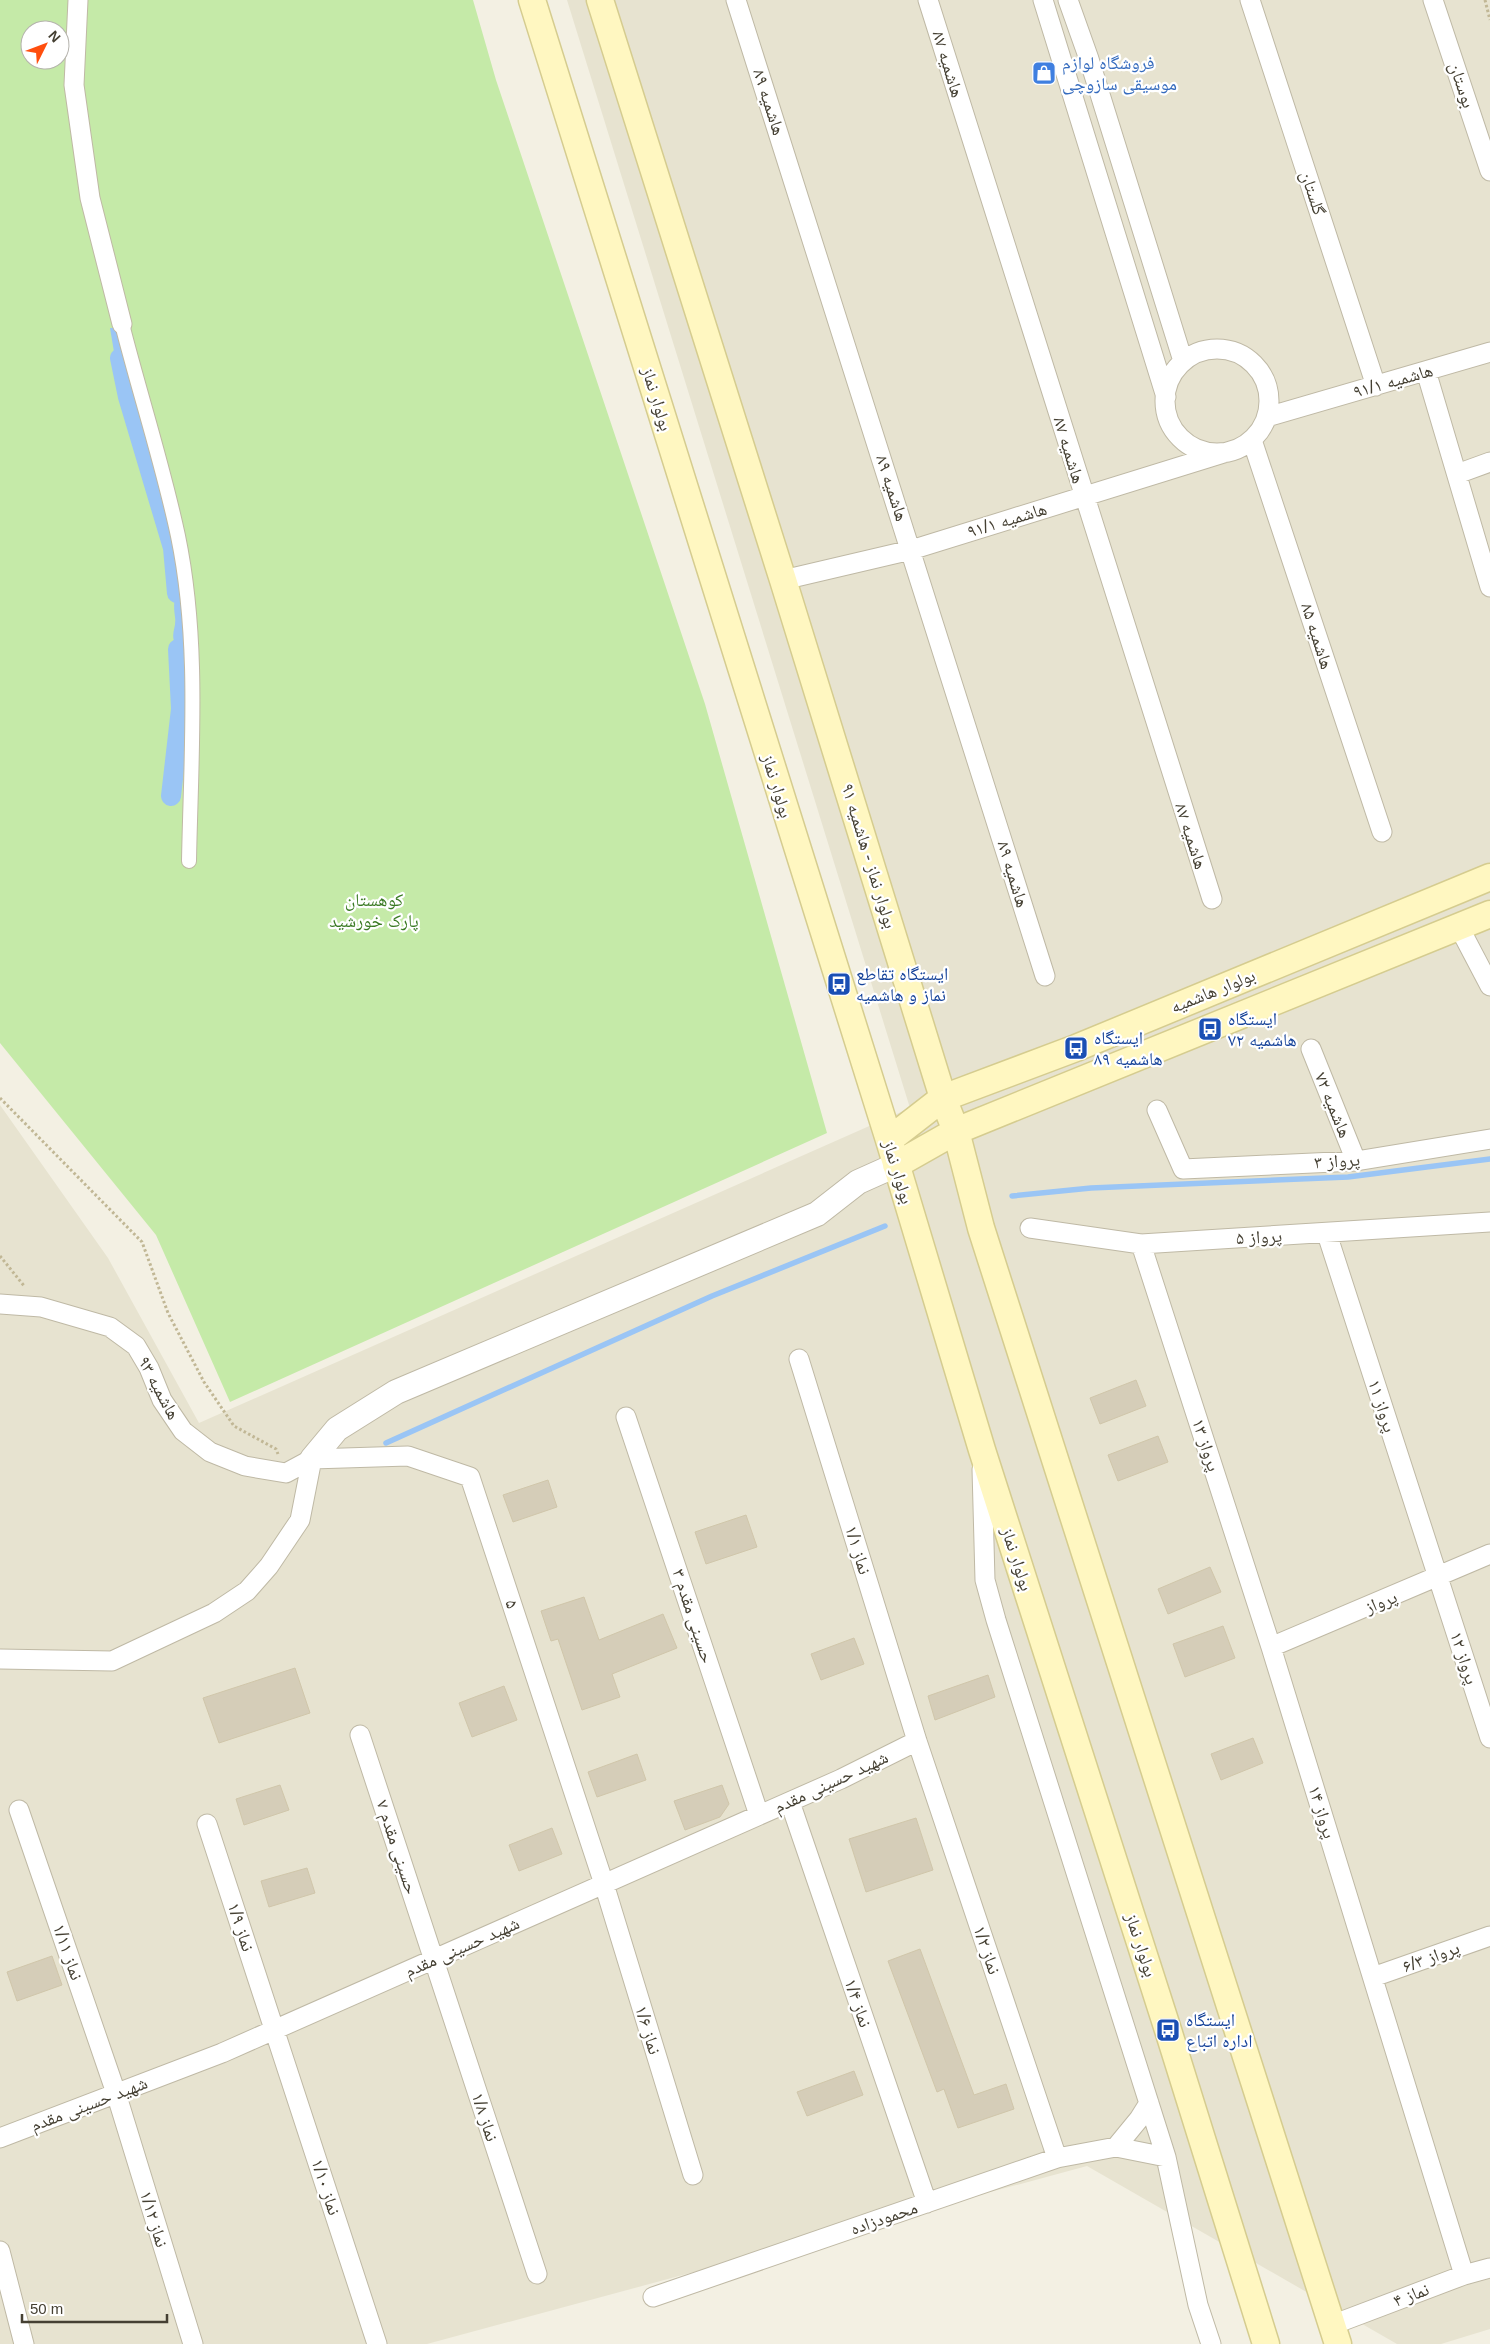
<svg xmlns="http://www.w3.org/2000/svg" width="1490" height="2344" font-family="Arial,'Noto Naskh Arabic',sans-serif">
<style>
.residential{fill:#e7e3d0}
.green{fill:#c5eaa8;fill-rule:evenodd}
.water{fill:#9ac5f5}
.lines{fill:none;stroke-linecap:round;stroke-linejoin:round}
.stream{stroke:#9ac5f5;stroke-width:5.5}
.canal{stroke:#9ac5f5;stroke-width:20}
.building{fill:#d5cdb8;stroke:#d0c6aa}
.pedestrian-casing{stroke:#bfb9a5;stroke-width:16}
.minor-casing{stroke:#bfb9a5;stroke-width:21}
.tertiary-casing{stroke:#bfb9a5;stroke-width:26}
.secondary-casing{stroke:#d5cc8f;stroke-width:29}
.path{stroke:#c1b795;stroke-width:3;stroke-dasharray:2.5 2.5;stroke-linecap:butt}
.pedestrian{stroke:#fff;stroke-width:14}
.minor{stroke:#fff;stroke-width:19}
.tertiary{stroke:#fff;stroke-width:24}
.secondary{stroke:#fff7c1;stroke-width:26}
.labels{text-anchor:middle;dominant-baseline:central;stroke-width:4.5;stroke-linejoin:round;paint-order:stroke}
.shop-label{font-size:18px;fill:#366cbe;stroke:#fff;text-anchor:start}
.street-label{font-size:18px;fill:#454033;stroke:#fff}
.park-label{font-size:18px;fill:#3a7a23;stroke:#fff}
.transit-label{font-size:18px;fill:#164399;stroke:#fff;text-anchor:start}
</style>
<rect width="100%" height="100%" fill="#f3f0e3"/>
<!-- residential -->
<path class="residential" d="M567 0H1490V2329L1441 2344H1397L1087 2166 427 2344H0V1105L108 1258 199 1423 910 1108Z"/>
<!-- green -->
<path class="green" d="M0 0H473L496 80 705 704 827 1133 230 1402 156 1235 0 1043ZM30 30H60V60H30Z"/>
<!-- water -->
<path class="water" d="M110 328H119L125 358H115Z
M177 593C184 604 189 640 178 649 168 634 177 630 175 617 174 608 173 603 177 593Z"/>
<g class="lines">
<!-- stream -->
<path class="stream" d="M1012 1196 1091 1188 1348 1177 1490 1159
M386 1443 712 1296 885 1226"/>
<!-- canal -->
<path class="canal" d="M120 358 128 397 173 548 177 593
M171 796 181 709 178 649"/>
</g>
<!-- building -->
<path class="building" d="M1136 1380 1146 1406 1100 1424 1090 1398Z
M1158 1436 1168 1462 1118 1481 1108 1455Z
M548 1480 557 1507 513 1522 503 1495Z
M746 1515 757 1547 706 1564 695 1532Z
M1210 1567 1221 1592 1168 1614 1158 1589Z
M584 1597 599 1640 663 1614 677 1648 612 1674 620 1697 582 1710 558 1639 551 1641 541 1611Z
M1223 1626 1235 1658 1185 1677 1173 1644Z
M854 1638 864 1664 821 1680 811 1654Z
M295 1668 310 1713 219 1743 203 1698Z
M988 1675 995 1697 935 1720 928 1696Z
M504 1686 517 1720 472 1737 459 1703Z
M1253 1738 1263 1763 1221 1780 1211 1754Z
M637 1754 646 1780 597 1797 588 1772Z
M280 1785 289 1810 244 1825 236 1799Z
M722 1785 729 1804 720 1817 685 1830 674 1801Z
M916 1818 933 1870 866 1892 849 1839Z
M552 1828 562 1854 519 1871 509 1845Z
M307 1868 315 1893 269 1907 261 1881Z
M920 1949 974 2095 1006 2084 1014 2109 958 2128 944 2089 937 2092 888 1961Z
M52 1956 62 1985 17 2001 7 1972Z
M854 2071 863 2095 807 2116 797 2092Z"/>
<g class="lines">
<!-- pedestrian casing -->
<g class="pedestrian-casing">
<path id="pedestrian" d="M122 324C140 395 163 465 178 536 200 642 191 754 189 861"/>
</g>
<!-- minor casing -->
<g class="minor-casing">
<path id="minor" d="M78 0 74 85 90 198 122 324
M736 0 1045 976
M928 0 1212 899
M1043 0 1166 397
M1068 0 1089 59 1183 361
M1250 0 1376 386
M1433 0 1490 171
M1165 401a52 52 0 1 1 104 0a52 52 0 1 1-104 0Z
M1426 371 1490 587
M1267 417 1490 352
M1252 440 1382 832
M1457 474 1490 462
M783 580 911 550 1227 452
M1459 927 1490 986
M1311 1049 1356 1161
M1157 1110 1183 1169 1356 1161 1490 1139
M1030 1228 1141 1244 1490 1222
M1327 1234 1490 1738
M1141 1244 1271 1647 1464 2275
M0 1304 41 1307 110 1327 136 1346 149 1368 162 1400 183 1431 210 1452 245 1466 286 1473 312 1459 408 1456 470 1477 604 1884 693 2175
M799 1359 917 1741 1057 2158
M626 1417 759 1815
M982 1469 985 1580 996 1620 1166 2157 1198 2305 1211 2344
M1271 1647 1490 1554
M0 1659 112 1661 214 1613 247 1591 269 1566 300 1520 312 1459
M360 1735 537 2274
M790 1802 927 2203
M19 1810 116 2093 193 2344
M207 1824 377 2344
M1373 1977 1490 1936
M0 2138 222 2053 841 1779 917 1741
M1116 2147 1139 2119 1149 2103
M0 2251 24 2344
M653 2297 1057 2158 1116 2147 1166 2157
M1332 2325 1464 2275 1490 2268"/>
</g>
<!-- tertiary casing -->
<g class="tertiary-casing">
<path id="tertiary" d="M312 1459 337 1429 396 1392 817 1214 858 1182 896 1165"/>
</g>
<!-- secondary casing -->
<g class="secondary-casing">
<path id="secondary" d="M532 0 889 1140 982 1450 1168 2030 1266 2344
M600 0 783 580 943 1098 956 1131 981 1228 1338 2344
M889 1140 943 1098 1076 1048 1490 877
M896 1165 956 1131 1490 914"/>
</g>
<!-- path -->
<path class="path" d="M1485 0 1490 20
M0 1098 142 1242 168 1313 204 1382 234 1426 276 1449 278 1454
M0 1256 25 1287"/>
<!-- pedestrian -->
<use href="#pedestrian" class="pedestrian"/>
<!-- minor -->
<use href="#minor" class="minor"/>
<!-- tertiary -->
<use href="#tertiary" class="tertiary"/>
<!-- secondary -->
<use href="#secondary" class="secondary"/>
</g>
<!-- icons -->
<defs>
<g id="shop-square" transform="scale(1.25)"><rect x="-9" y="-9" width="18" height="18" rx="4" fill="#3f7fe0" stroke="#fff"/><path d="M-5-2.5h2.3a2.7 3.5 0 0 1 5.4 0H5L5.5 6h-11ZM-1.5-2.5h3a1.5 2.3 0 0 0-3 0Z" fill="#fff"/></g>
<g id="bus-square" transform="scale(1.25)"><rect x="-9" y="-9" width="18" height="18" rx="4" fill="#1a4fb4" stroke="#fff"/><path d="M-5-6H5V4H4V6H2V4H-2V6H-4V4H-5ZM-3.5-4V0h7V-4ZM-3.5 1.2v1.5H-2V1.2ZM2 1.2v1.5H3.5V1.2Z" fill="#fff"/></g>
</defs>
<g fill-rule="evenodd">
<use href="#shop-square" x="1044" y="73"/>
<use href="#bus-square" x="839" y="984"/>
<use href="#bus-square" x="1210" y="1029"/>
<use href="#bus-square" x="1076" y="1048"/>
<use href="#bus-square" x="1168" y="2030"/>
</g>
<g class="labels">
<!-- shop labels -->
<g class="shop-label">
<text x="1062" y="63">فروشگاه لوازم<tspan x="1062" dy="21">موسیقی سازوچی</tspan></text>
</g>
<!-- street labels -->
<g class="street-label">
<text transform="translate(948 64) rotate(73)">هاشمیه ۸۷</text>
<text transform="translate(1462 85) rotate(72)">بوستان</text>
<text transform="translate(769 102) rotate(72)">هاشمیه ۸۹</text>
<text transform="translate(1313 193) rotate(72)">گلستان</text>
<text transform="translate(1393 381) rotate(-16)">هاشمیه ۹۱/۱</text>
<text transform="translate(657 399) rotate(73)">بولوار نماز</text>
<text transform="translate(1069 450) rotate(73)">هاشمیه ۸۷</text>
<text transform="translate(892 488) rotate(72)">هاشمیه ۸۹</text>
<text transform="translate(1007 520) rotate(-17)">هاشمیه ۹۱/۱</text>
<text transform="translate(1317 636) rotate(72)">هاشمیه ۸۵</text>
<text transform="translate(777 786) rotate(73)">بولوار نماز</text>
<text transform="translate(1191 836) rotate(72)">هاشمیه ۸۷</text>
<text transform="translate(869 856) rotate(73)">بولوار نماز - هاشمیه ۹۱</text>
<text transform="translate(1013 874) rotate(73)">هاشمیه ۸۹</text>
<text transform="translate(1213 991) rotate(-22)">بولوار هاشمیه</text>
<text transform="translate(1333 1105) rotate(68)">هاشمیه ۷۲</text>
<text transform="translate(1337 1161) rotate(-4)">پرواز ۳</text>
<text transform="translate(898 1172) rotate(73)">بولوار نماز</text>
<text transform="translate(1259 1237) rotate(-3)">پرواز ۵</text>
<text transform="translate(159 1388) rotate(62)">هاشمیه ۹۳</text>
<text transform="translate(1382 1406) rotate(72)">پرواز ۱۱</text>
<text transform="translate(1206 1445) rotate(72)">پرواز ۱۳</text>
<text transform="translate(858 1550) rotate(73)">نماز ۱/۱</text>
<text transform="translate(1017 1559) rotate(72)">بولوار نماز</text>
<text transform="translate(1381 1602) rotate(-22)">پرواز</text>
<text transform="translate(512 1604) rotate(72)">۵</text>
<text transform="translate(693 1616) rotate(72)">حسینی مقدم ۳</text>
<text transform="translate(1464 1658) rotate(72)">پرواز ۱۲</text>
<text transform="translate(831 1782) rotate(-25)">شهید حسینی مقدم</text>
<text transform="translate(1322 1812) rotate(73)">پرواز ۱۴</text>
<text transform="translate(397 1847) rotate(72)">حسینی مقدم ۷</text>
<text transform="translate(241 1927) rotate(72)">نماز ۱/۹</text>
<text transform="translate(1141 1945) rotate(72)">بولوار نماز</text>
<text transform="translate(462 1947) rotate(-24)">شهید حسینی مقدم</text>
<text transform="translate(987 1950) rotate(71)">نماز ۱/۲</text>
<text transform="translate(68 1952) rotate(71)">نماز ۱/۱۱</text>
<text transform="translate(1431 1957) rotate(-20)">پرواز ۶/۳</text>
<text transform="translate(858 2003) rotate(71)">نماز ۱/۴</text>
<text transform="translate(648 2030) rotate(73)">نماز ۱/۶</text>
<text transform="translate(89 2104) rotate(-21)">شهید حسینی مقدم</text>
<text transform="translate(485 2117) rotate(72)">نماز ۱/۸</text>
<text transform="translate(326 2187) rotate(72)">نماز ۱/۱۰</text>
<text transform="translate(884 2218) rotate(-19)">محمودزاده</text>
<text transform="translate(154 2219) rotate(73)">نماز ۱/۱۲</text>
<text transform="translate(1411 2295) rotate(-21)">نماز ۴</text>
</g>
<!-- park labels -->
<g class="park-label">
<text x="374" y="900">کوهستان<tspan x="374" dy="21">پارک خورشید</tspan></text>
</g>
<!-- transit labels -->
<g class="transit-label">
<text x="856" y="974">ایستگاه تقاطع<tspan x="856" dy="21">نماز و هاشمیه</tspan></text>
<text x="1228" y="1019">ایستگاه<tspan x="1228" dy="21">هاشمیه ۷۲</tspan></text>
<text x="1094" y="1038">ایستگاه<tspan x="1094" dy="21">هاشمیه ۸۹</tspan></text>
<text x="1186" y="2020">ایستگاه<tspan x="1186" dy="21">اداره اتباع</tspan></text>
</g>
</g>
<!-- north arrow -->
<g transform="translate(45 45) rotate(48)"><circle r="24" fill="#ffffff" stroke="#b5b3ad"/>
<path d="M0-4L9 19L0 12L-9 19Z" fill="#ff4e0e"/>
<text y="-8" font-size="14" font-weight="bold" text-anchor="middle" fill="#454033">N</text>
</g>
<!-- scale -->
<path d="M22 2314v8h145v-8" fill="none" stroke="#454033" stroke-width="2.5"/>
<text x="30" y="2314" font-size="15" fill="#454033" stroke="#ffffff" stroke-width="4" paint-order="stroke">50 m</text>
</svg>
